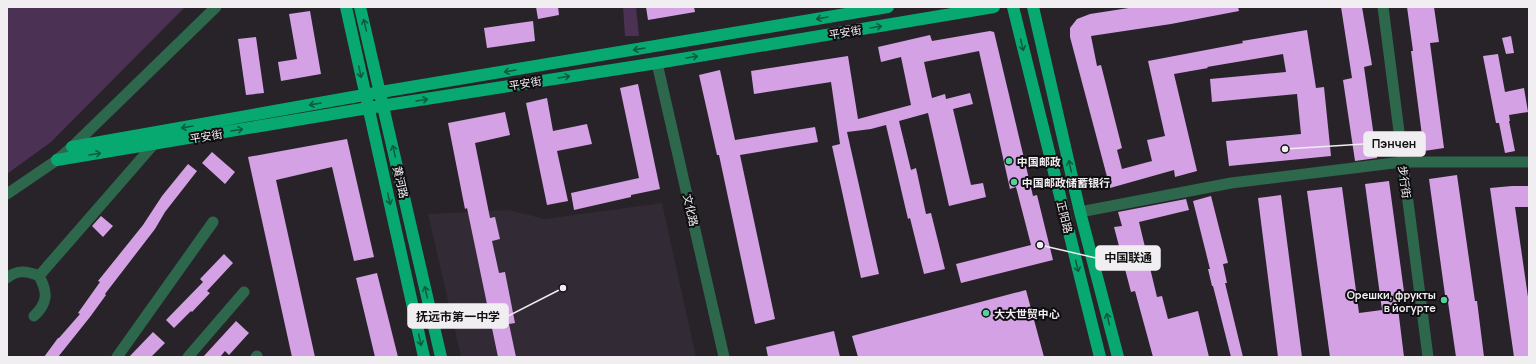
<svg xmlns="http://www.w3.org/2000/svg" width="1536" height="364" font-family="Manrope,'Noto Sans SC',sans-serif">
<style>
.built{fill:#322a35}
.green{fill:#4b3154}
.building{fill:#d4a1e5}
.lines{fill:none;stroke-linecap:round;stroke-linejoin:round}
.minor{stroke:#2d674c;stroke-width:11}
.major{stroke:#08a971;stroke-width:12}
.oneway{stroke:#0c5b40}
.poi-dot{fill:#4fd399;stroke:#0f0d10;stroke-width:1.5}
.labels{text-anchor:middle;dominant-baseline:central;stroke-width:4;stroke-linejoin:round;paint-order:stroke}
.street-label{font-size:11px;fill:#f1eef2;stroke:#0f0d10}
.poi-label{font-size:11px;font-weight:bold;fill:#f1eef2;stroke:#0f0d10;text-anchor:start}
.leader{fill:none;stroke:#f1eef2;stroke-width:1.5}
.callout-dot{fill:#f1eef2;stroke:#0f0d10;stroke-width:1.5}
.callout{fill:#f1eef2;stroke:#f1eef2;stroke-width:1.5}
.callout-label{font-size:12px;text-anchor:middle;font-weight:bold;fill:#111}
</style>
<rect width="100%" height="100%" fill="#272329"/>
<!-- built -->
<path class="built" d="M662 203 696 357H461L428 214 508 210 545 219Z"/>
<!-- green -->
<path class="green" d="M7 7H185L51 142 7 174Z
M623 7H636L639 36H625Z"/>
<!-- building -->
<path class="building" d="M536 7H558L559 15 538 19Z
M646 7H694L695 12 648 20Z
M1135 7H1238L1239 11 1171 24 1091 36 1097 66 1101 65 1122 148 1117 150 1122 169 1152 161 1147 140 1165 136 1148 61 1243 43 1242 41 1307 30 1316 88 1324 87 1331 156 1229 166 1226 141 1301 134 1297 94 1212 102 1210 79 1286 72 1283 54 1207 67 1208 68 1174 74 1197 171 1175 177 1174 170 1110 188 1070 37V28L1077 19 1090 14Z
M1341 7H1362L1372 65 1364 67 1377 158 1355 161 1343 80 1352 78Z
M1407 7H1434L1439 42 1430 43 1444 148 1424 151 1411 51H1413Z
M310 11 321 74 281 81 278 62 297 59 289 14Z
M533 21 535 41 487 48 484 28Z
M990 31 994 32 995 36 1033 196 1037 195 1053 260 961 283 956 264 1031 245 1016 187 1010 189 979 51 924 62 932 98 945 94 946 99 970 93 973 104 953 109 971 185 983 183 986 197 949 206 928 113 899 121 911 170 916 168 926 214 931 213 945 269 924 274 910 218 908 219 886 125 871 129 847 132 879 274 861 278 832 146 840 144 831 82 754 94 751 71 848 56 858 119 911 105 901 57 881 62 878 47 930 35 932 41Z
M1511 36 1514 53 1506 54 1502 38Z
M256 37 264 93 246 95 238 39Z
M1498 54 1505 92 1524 88 1528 112 1509 115 1510 121H1509L1515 151 1505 153 1499 123H1496L1483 56Z
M720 70 735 140 815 127 818 142 740 155 775 319 755 324 719 155H717L699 75Z
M638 84 660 189 631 195V197L574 210 571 193 639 178 620 88Z
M547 98 553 131 587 124 592 144 557 151 568 201 547 205 526 103Z
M505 112 510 135 475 143 490 218 495 217 500 239 492 241 499 273 505 272 515 323 509 324 516 357H498L467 208 465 209 448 123Z
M347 139 374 257 354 261 332 167 276 180 315 357H292L248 157Z
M212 152 235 172 225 184 202 163Z
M188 164 197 171 165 212 155 229 105 294 106 295 90 317 58 357H44L58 338H59L80 314 78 313 100 282 98 281 143 225 162 196Z
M1457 175 1475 301H1477L1484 357H1456L1447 295H1445L1429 179Z
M1389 181 1405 299 1397 300 1404 357H1330L1307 191 1342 187 1359 313 1382 310 1365 184Z
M1512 186H1529V207H1515L1529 304V357H1514L1490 188Z
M1281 195 1302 357H1278L1258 198Z
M1211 196 1228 263 1223 264 1227 283H1225L1243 357H1231L1213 286H1212L1208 269H1210L1193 201Z
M1186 199 1189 210 1139 222 1157 297 1162 296 1168 319 1198 311 1209 357H1153L1135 291 1131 292 1114 227 1122 226 1118 212Z
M101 216 113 226 103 237 92 226Z
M224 254 233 263 207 291 210 293 192 312 191 311 174 328 166 320 203 282 200 279Z
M377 273 398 357H375L356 278Z
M1026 290 1044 357H858L852 336Z
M236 321 249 333 229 355 225 351 220 357H203Z
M834 331 840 357H768L766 347Z
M153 332 165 343 151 357H129Z"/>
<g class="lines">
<!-- minor -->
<path class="minor" d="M1383 7 1428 357
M657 63 724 357
M7 194 57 160 72 147 216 7
M1080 212 1231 183 1402 162H1529
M7 278C17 269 28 271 39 276
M34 316C48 303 48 292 39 276L154 144
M117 357 213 222
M188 357 244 292
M256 357 257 356"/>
<!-- major -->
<path class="major" d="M346 7 424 357
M360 7 441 357
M1013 7 1100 357
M1033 7 1080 212 1118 357
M72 147 381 92 888 7
M57 160 368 108 657 63 994 7"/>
</g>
<!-- one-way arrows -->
<defs><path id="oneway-shaft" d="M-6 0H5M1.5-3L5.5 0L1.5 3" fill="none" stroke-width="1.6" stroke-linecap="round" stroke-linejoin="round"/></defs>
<g class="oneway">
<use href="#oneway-shaft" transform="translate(822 18) rotate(170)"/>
<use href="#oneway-shaft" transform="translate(365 25) rotate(-103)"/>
<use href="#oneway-shaft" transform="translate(876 27) rotate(-9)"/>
<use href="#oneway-shaft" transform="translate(1022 45) rotate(76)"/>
<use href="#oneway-shaft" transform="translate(639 49) rotate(170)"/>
<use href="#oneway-shaft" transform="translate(692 57) rotate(-9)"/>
<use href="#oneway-shaft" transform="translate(510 71) rotate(170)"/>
<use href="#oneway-shaft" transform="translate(360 72) rotate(78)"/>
<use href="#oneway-shaft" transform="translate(564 77) rotate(-9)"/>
<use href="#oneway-shaft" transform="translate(422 100) rotate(-9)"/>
<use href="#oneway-shaft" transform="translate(315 104) rotate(170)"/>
<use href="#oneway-shaft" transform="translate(187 127) rotate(170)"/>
<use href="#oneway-shaft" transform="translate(237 130) rotate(-9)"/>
<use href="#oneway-shaft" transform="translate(394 151) rotate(-103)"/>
<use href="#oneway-shaft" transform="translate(95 154) rotate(-9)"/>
<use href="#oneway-shaft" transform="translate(1070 166) rotate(-103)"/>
<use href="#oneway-shaft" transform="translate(389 199) rotate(77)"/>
<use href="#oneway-shaft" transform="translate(1077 266) rotate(76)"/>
<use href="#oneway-shaft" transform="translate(426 292) rotate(-103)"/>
<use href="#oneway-shaft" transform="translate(1108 319) rotate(-104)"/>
<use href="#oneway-shaft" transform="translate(420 340) rotate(77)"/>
</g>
<!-- markers -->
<g class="poi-dot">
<circle cx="1009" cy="161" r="4"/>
<circle cx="1014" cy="182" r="4"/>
<circle cx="1444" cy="300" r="4"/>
<circle cx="986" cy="313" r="4"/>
</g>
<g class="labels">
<!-- street labels -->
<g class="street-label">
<text transform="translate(845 32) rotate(-9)">平安街</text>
<text transform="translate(525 83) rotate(-9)">平安街</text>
<text transform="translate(206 136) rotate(-9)">平安街</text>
<text transform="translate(401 182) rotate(77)">黄河路</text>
<text transform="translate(1405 182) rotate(82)">步行街</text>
<text transform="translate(691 210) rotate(77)">文化路</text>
<text transform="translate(1065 217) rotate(76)">正阳路</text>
</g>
<!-- poi labels -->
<g class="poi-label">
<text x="1017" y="161">中国邮政</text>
<text x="1022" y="182">中国邮政储蓄银行</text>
<text x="1436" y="294" text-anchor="end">Орешки, фрукты<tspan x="1436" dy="13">в йогурте</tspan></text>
<text x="994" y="313">大大世贸中心</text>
</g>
</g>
<!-- callouts -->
<path class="leader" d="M1285 149L1364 144M1040 245L1096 258M563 288L508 316"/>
<g class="callout-dot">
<circle cx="1285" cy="149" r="4"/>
<circle cx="1040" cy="245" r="4"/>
<circle cx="563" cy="288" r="4"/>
</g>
<g class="callout">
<rect x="1364" y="132" width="61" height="24" rx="4"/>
<rect x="1096" y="246" width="64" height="24" rx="4"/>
<rect x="408" y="304" width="100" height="24" rx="4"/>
</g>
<g class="callout-label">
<text x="1394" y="148">Пэнчен</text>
<text x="1128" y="262">中国联通</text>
<text x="458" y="321">抚远市第一中学</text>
</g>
<!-- border -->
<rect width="1536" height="364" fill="none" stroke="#f1eef2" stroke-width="16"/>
</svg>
